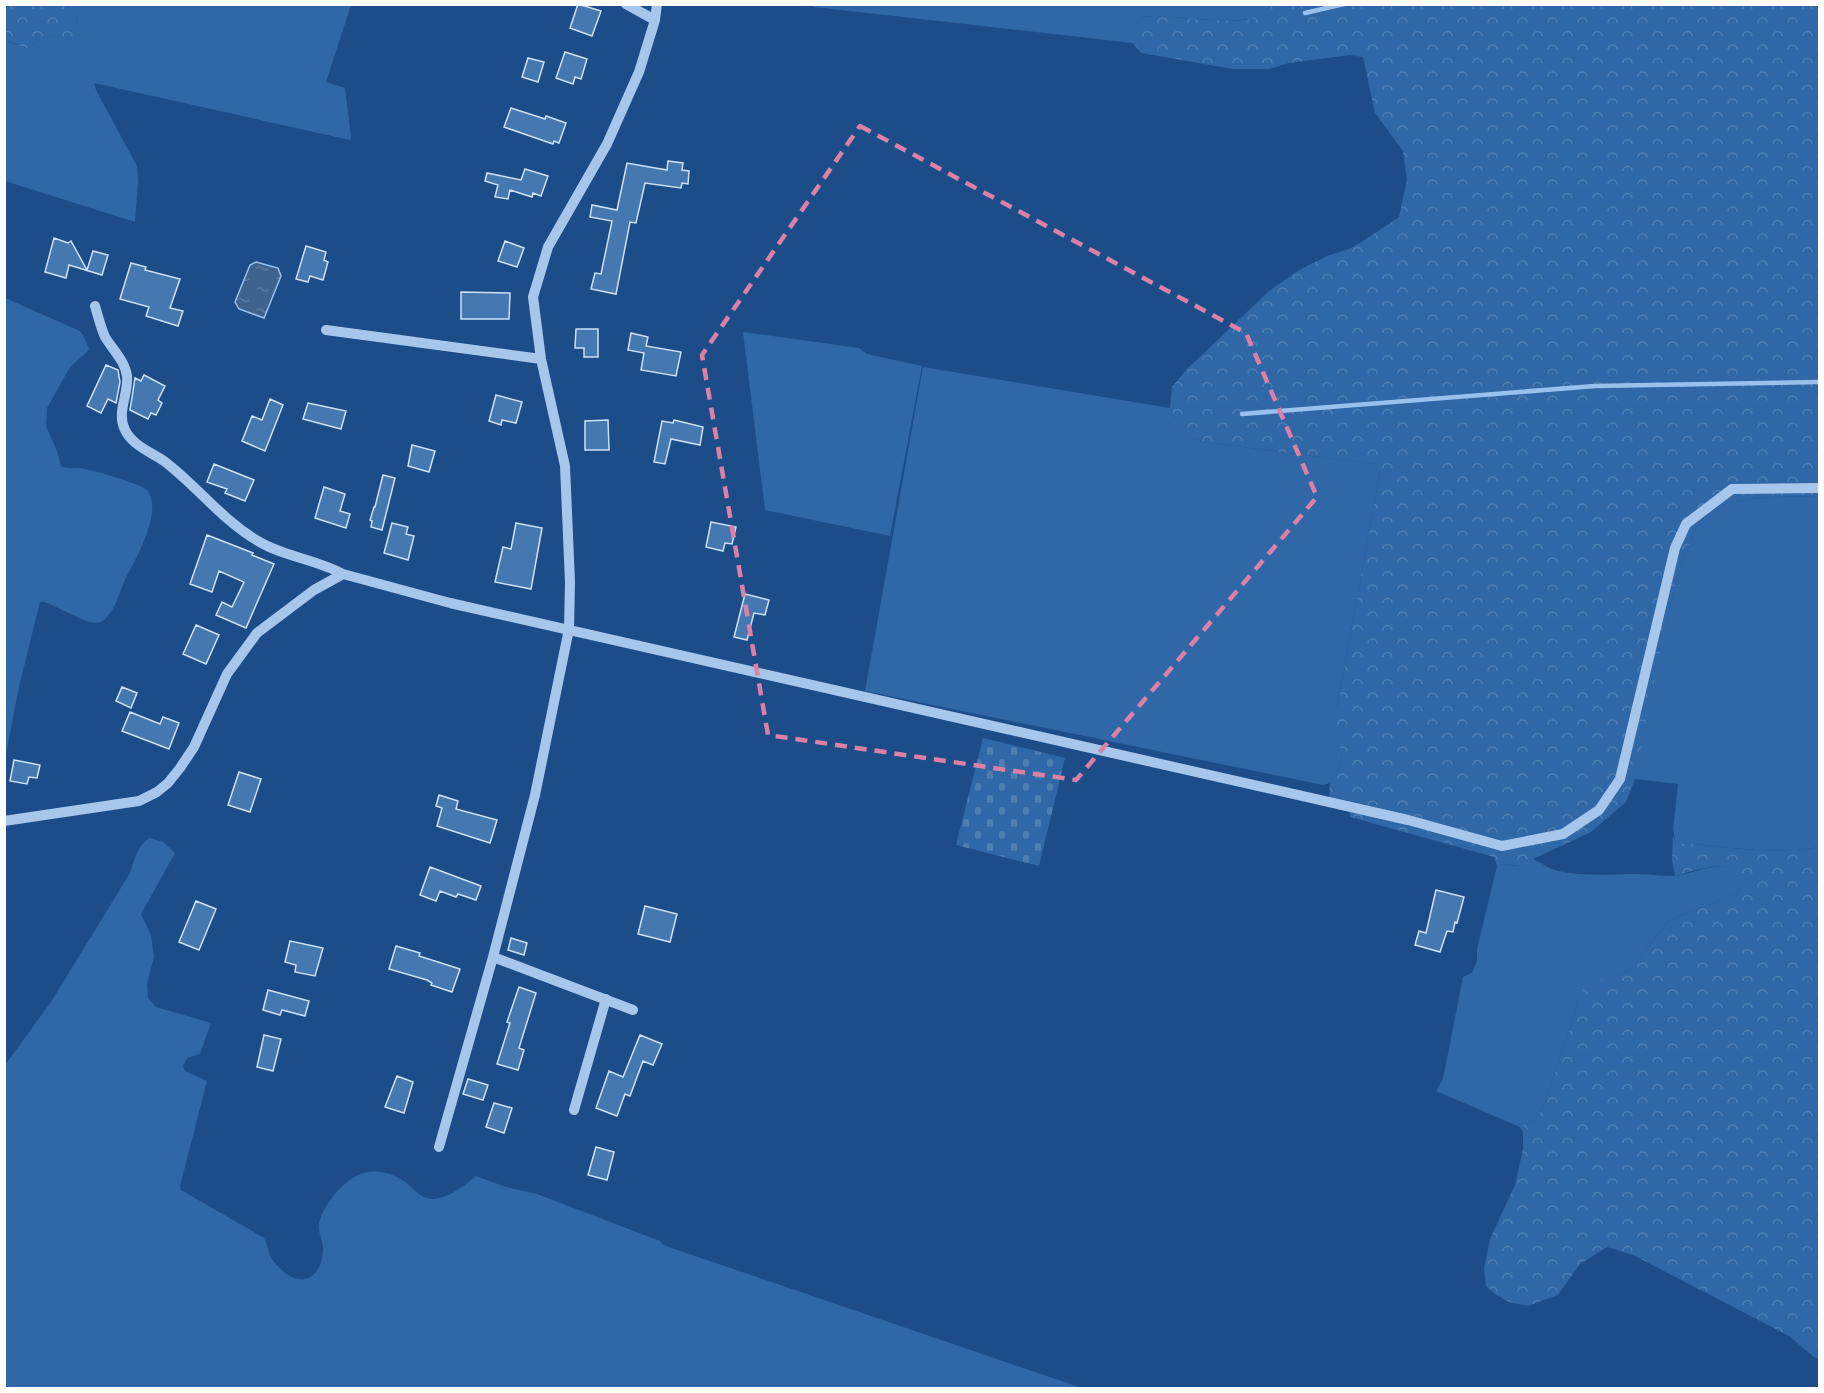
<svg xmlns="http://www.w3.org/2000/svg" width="1824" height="1393" font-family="Helvetica,sans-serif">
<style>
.grass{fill:#3067a6}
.forest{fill:url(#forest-crowns)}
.cemetery{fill:url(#cemetery-stones)}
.water{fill:url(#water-ripples);stroke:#9ac1ed;stroke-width:1.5}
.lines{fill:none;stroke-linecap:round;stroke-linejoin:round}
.stream{stroke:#9ac1ed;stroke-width:4.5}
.building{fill:#4577b1;stroke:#cce1f8;stroke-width:1.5}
.minor{stroke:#a7c6ec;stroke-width:10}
.marked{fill:none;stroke:#dd80a5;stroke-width:4.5;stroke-dasharray:12 8;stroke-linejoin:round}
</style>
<defs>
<pattern id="forest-crowns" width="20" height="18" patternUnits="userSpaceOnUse" patternTransform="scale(1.5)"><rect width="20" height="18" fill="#3067a6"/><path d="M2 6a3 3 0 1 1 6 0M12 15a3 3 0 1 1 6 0" fill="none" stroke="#4f7eb3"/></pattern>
<pattern id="cemetery-stones" width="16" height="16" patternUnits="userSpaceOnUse" patternTransform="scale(1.5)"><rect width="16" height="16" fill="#3067a6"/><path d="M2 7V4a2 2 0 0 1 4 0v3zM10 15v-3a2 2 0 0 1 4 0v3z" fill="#4f7eb3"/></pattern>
<pattern id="water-ripples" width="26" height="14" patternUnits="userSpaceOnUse" patternTransform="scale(1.5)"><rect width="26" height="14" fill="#40638e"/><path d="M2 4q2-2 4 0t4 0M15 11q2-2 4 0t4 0" fill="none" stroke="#5d7a9f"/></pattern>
</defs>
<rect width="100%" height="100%" fill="#1d4d89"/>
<!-- grass -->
<path class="grass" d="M814 4 1274 5 1251 19 1229 21 1155 16 1143 17 1133 29V43L814 7Z
M66 5H351L326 82 345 88 351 137 350 140 94 83 96 90 137 166 138 182 135 222 5 181 4 40 28 49C43 34 53 33 73 37L78 21Z
M5 298 80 331 84 337 89 349 87 352 70 367 47 408 46 426 57 451 61 466C68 469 71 468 79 468 89 469 143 484 148 491 163 514 134 561 124 582 119 594 115 610 105 619 100 624 95 623 88 622L45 602H40L18 691 5 760Z
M743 332 859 348 867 354 922 366 890 536 765 510Z
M923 367 1170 408 1174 417 1190 438 1211 443 1376 464 1380 472 1337 708 1342 756 1336 775 1330 783 1323 785 865 691Z
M1819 496V847C1774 856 1725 846 1679 843L1675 840 1673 829 1678 784 1635 779 1634 775 1666 623 1669 622 1667 618 1669 611C1676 585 1687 537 1704 517 1723 494 1791 497 1819 496Z
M150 838 163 842 175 853 141 914 151 935 154 957 147 984 148 998 156 1007 211 1023 200 1054 187 1058 183 1066 185 1071 207 1081 180 1186 181 1190 264 1238C268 1245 268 1252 272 1259 272 1260 277 1266 278 1266 297 1289 321 1281 323 1251 324 1240 316 1232 320 1220 324 1206 338 1188 350 1180 367 1167 388 1170 405 1182 412 1187 419 1196 427 1198 443 1203 464 1186 476 1176L506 1187 537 1194 660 1241 663 1245 1082 1388H5V1065L51 1002 130 873C134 862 138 843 150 838Z
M1533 859C1541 863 1550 869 1558 871 1584 877 1609 874 1636 874 1648 874 1660 876 1673 876 1694 875 1720 857 1740 873V888L1738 893 1668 921 1629 971 1609 978 1578 1000 1569 1032 1544 1105 1537 1118 1531 1122 1520 1127 1436 1091 1443 1079 1463 977 1472 973 1477 961V949L1497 866 1503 864 1517 866 1524 861Z"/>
<!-- forest -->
<path class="forest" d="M1274 4 1819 5V496C1791 497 1723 494 1704 517 1687 537 1676 585 1669 611L1667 618 1670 620 1666 624 1635 779 1626 802 1591 832 1533 859 1524 861 1518 866 1503 864 1497 866 1494 857 1350 817 1349 803 1329 798 1330 783 1336 775 1342 756 1336 728 1337 708 1380 472 1375 464 1211 443 1190 438 1180 429 1170 408 1172 387 1187 369 1269 291 1299 270 1327 256 1349 249 1360 243 1399 217 1407 180 1403 151 1375 113 1363 57 1350 55 1289 63 1269 69H1233L1141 53 1133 43V29L1143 17 1155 16 1229 21 1251 19Z
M4 5H66C76 19 83 20 73 38 53 33 43 34 28 49L5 40Z
M1673 836 1675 840 1679 843C1725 846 1774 856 1819 847V1359L1814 1357 1789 1336 1633 1255 1607 1247 1580 1264 1558 1295 1528 1306 1509 1302 1495 1294 1486 1286 1484 1268 1490 1239 1515 1185 1523 1149V1132L1520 1127 1531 1122 1537 1118 1544 1105 1569 1032 1578 1000 1584 988 1593 983 1629 971 1668 921 1738 893 1740 888 1739 873C1722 859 1694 871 1675 876L1672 860Z"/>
<!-- cemetery -->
<path class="cemetery" d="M983 738 1065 758 1039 866 956 845Z"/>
<!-- water -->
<path class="water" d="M256 262 278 268 281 276 264 318 239 309 235 302 250 265Z"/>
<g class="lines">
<!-- stream -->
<path class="stream" d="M1305 13 1344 4
M1242 414 1595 386 1820 382"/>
</g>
<!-- building -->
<path class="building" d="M578 4 601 11 592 36 570 28Z
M565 52 587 59 581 79 575 77 573 84 556 78Z
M528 58 544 62 538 82 522 77Z
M511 108 545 119 546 116 566 123 559 143 554 141 553 144 504 127Z
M668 161 683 163 682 170 689 171 688 184 682 183 681 188 645 183 636 223 630 222 616 294 591 289 595 273 601 274 612 221 590 217 592 205 617 210 627 163 667 170Z
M525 169 548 176 541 196 533 193 532 197 510 190 508 199 495 197 498 185 485 181 487 173 521 180Z
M54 238 68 243 71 241 87 270 93 251 108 255 102 275 69 265 66 278 45 272Z
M505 241 524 248 517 267 498 261Z
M306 246 326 252 324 260 328 262 323 280 310 276 308 282 296 279Z
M131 263 146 267 145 270 180 279 170 308 183 311 178 326 146 316 149 307 120 299Z
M461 292 510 293 509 319H461Z
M576 329H598V357H584V348H575Z
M631 333 648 337 646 346 681 352 676 376 641 370 644 353 628 350Z
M106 365 118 370 120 382 116 403 108 399 101 413 87 406Z
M144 375 165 386 158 400 162 403 156 415 151 413 148 419 130 410 135 378 141 381Z
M496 395 522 402 516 423 502 420 501 425 489 421Z
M270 399 283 405 265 451 242 441 252 416 262 420Z
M308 403 346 411 341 429 303 419Z
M608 420 609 450H585V421Z
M674 420 703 427 700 445 671 439 665 464 654 462 662 421 673 423Z
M412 445 435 451 429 472 408 466Z
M214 464 254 480 245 501 225 493 227 489 207 482Z
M383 475 395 478 382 530 371 527 372 521 370 520 374 507H375Z
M324 487 345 494 340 511 350 514 346 528 315 518Z
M711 522 736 527 732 544 725 543 723 551 706 547Z
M392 523 408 527 406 534 414 536 408 560 384 553Z
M516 523 542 528 531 589 495 582 503 547 511 549Z
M207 535 253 553 252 555 274 564 246 628 216 615 222 602 232 607 244 582 219 571 212 592 190 584Z
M745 594 769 600 765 615 754 613 747 640 734 637Z
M196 625 219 635 206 664 183 654Z
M122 687 137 693 131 708 116 701Z
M130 712 160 724 163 717 179 723 169 749 122 731Z
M14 760 40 765 37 778 29 777 27 784 10 781Z
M239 772 261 779 250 812 228 805Z
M439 795 458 801 456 809 497 820 490 843 437 826 442 808 436 806Z
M430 867 481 886 476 900 458 894 456 897 440 891 436 901 420 895Z
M1436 890 1464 897 1457 923 1455 922 1453 932 1447 931 1440 952 1415 945 1419 931 1426 933Z
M196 901 216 909 199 950 179 942Z
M645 906 677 914 670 942 638 934Z
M511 938 527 943 524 955 508 950Z
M290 941 323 948 315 976 295 972 296 965 285 962Z
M396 946 420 953 419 956 460 969 452 992 431 985 432 983 427 980 389 969Z
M519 987 536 993 519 1048 524 1050 518 1070 497 1064 510 1023 507 1022Z
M268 990 309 1001 305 1016 282 1010 280 1015 263 1010Z
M264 1035 281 1039 273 1071 257 1067Z
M640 1035 662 1044 653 1065 643 1061 630 1096 625 1094 617 1116 596 1108 609 1071 623 1077Z
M397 1076 413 1082 404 1113 385 1107Z
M468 1079 488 1085 483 1100 463 1094Z
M494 1103 512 1108 504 1133 486 1127Z
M596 1147 614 1152 607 1180 588 1175Z"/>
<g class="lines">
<!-- minor -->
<path class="minor" d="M626 4 655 20
M95 306C98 316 101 328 105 337 113 350 125 361 127 376 129 394 116 412 125 430 133 446 151 452 164 461 197 486 222 520 258 541 284 557 316 559 343 574
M326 330 541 359
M4 821 139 801 157 792 168 783 180 768 194 747 227 674 257 633 314 590 343 574 450 603 1408 820 1502 846 1563 834 1599 810 1620 779 1675 548 1686 524 1732 489 1820 488
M493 957 633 1010
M574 1110 606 999
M439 1147 493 957 535 795 569 629 570 582 565 466 541 359 533 297 548 247 607 144 639 72 655 20 657 4"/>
</g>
<!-- marked area -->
<path class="marked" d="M860 126 1246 333 1317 497 1076 780 768 735 702 355Z"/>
<!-- border -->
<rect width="1824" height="1393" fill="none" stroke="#ffffff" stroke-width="12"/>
</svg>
